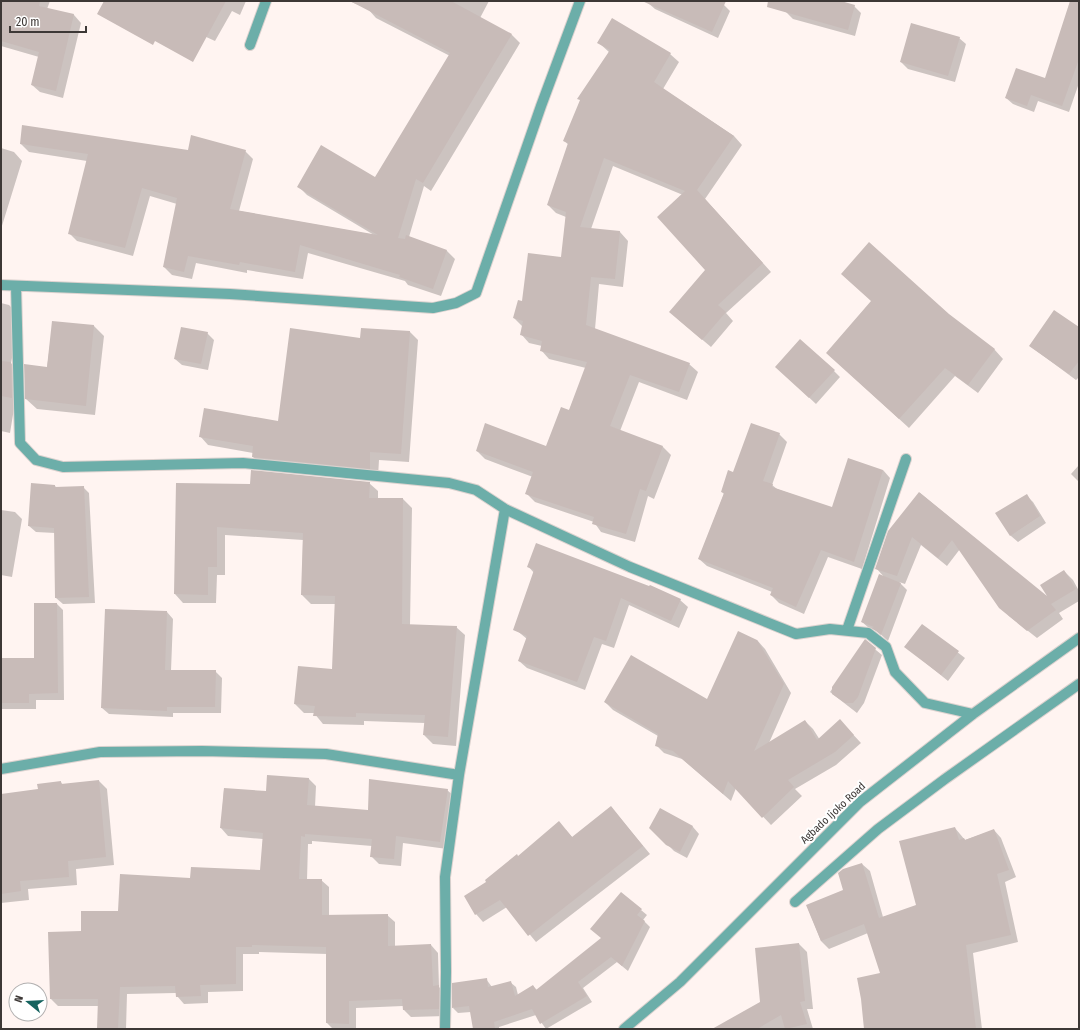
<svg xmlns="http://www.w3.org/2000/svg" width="1080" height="1030" font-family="'Fira Sans Condensed',sans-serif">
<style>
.shadow{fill:#0003}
.building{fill:#c8bbb8}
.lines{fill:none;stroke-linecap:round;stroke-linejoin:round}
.street-casing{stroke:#dcd2cf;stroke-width:12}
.street{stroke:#6caea9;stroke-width:10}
.labels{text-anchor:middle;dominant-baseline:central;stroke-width:4;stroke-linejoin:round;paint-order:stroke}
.street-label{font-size:11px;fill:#3d3836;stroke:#fff}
</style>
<rect width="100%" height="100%" fill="#fff4f1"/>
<!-- shadow -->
<path class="shadow" d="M1 1H50L47 9 74 15 81 23 63 98 40 92 32 85 39 57 1 46Z
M127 1H246L240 15 232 11 215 41Z
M349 1H489L480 18 512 35 520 43 431 191 424 186 409 237 447 251 455 259 441 296 408 285 405 281 308 253 303 279 247 270V273L196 263 192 279 172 275 164 267 177 204 150 196 133 256 77 241 69 233 87 161 29 152 21 144 189 151H245L253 159 239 211 374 235 307 195 299 187 375 179 450 56 376 18 368 9Z
M649 1H715L724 5 730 11 718 38 655 9 648 3Z
M789 1H837L854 6 861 13 855 36 793 19 786 12Z
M1079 21V83L1069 112 1038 101 1034 112 1013 104 1006 98 1046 79Z
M959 38 966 44 955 82 908 69 901 62Z
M599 43 670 54 679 62 663 89 734 136 742 145 705 199 771 272 726 313 733 321 711 347 679 320 706 270 683 195 613 166 591 229 620 232 628 241 623 287 599 284 595 329 689 364 698 372 687 400 639 382 620 431 663 447 671 455 654 499 648 496 635 542 601 532 594 522 535 502 527 494 533 477 485 459 477 451 547 447 569 411 586 368 549 359 541 350 542 346 529 343 521 334 523 327 514 318 523 302 562 258 566 217 556 213 548 205 569 145 564 141 609 52Z
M1 148 14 152 22 161 1 229Z
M1 303 9 305 18 314V328L11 363 20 372 10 433 1 431Z
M948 315 994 349 1003 359 978 393 955 376 909 428 837 362Z
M53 322 94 326 104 336 95 415 37 409 26 399 47 368Z
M1079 328V377L1076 380 1030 346Z
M410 332 418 340 409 462 379 460 378 477 262 466 253 457V453L208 445 200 436 279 422 361 339Z
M207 333 214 340 208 370 182 365 175 359Z
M834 371 840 377 816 404 783 373Z
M779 434 787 442 772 485 777 489 833 509 883 470 890 478 862 569 828 557 804 614 779 603 771 595 772 592 707 566 699 559 724 494 722 492 734 473Z
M1079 465V482L1071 474Z
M369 483 378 491V499H403L412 508 410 625 456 627 465 635 456 746 433 744 424 735 425 723 364 721V725L323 724 314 713H304L295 704 333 670 336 604H311L302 595 303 540 225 535V575H217L216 603H183L175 594 177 484 251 485Z
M55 486 57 488 83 487 89 493 95 603 63 604 56 598 55 533 36 532 29 526Z
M920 493 1050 600 1064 571 1073 580 1079 591V601L1059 613 1063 619 1037 638 1009 616 960 549 947 566 921 545 905 584 899 582 907 590 888 641 877 631 869 628 862 622 885 578 876 568Z
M1027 496 1033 502 1046 523 1018 542 1011 536 997 513Z
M1 510 15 512 22 519 12 577 1 575Z
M528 566 680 600 688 607 679 628 629 605 614 648 602 644 585 690 527 668 519 661 527 639 515 629 534 573Z
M57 604 63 610 64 700H36V709H1V659H36Z
M167 612 173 619 171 671H215L222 678 221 713H173V717L109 714 102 708Z
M922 625 965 658 948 681 906 647Z
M757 640 765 649 791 693 769 743 805 721 813 729 820 740 848 729 861 743 836 765 795 789 802 796 771 825 736 788 731 801 682 759 664 753 656 745 658 736 613 710 605 702 707 701Z
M865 641 882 655 864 703 857 713 830 692Z
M309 779 316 786 315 807 369 811 447 790 455 797 447 849 403 843 401 866 379 864 371 856 372 846 312 841V844H308L307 880H321L329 887V916L387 915 395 922V947L431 945 438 953 439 987 446 994V1016L411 1017 404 1010 403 1006 356 1008V1029H333L327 1023V954L259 952V954H243V991L208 992V1003L184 1004 177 996 176 993 127 994 126 1029H98L99 1006H58L51 999 82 932 119 912 191 879 261 871 263 839 228 836 221 828 224 789 267 792Z
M99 781 107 789 114 865 76 869 77 885 28 889 29 900 1 903V795L39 790 61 782 63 785Z
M611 807 650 854 536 942 507 907 483 922 476 914 488 882 518 857 566 830 573 838Z
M660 810 693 827 699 834 687 858 674 851 651 828Z
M955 828 965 840 994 830 1001 838 1016 877 1005 882 1018 942 973 953 982 1029H865L881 974 868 933 829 949 821 941 807 906 844 891 862 864 870 871 883 917 917 906Z
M641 910 647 915 643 920 650 927 628 971 617 962 583 988 592 1002 546 1029 536 1015 499 1027V1029H474L471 1012 458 1013 453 1008 486 979 492 987 510 982 516 987 518 995 533 986 537 990Z
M799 944 807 952 813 1009H807L813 1029H716L761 1003Z"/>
<!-- building -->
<path class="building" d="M1 1H40L39 6 74 14 56 91 31 85 39 52 1 41Z
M104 1H226L193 62 155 41 153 45 97 14Z
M350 1H451L512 34 423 183 416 179 398 238 405 239 406 235 447 250 433 289 399 277 400 275 300 245 295 272 240 262 239 265 188 256 184 272 163 267 177 198 142 188 125 248 68 234 88 154 20 144 22 125 188 150 191 135 246 150 230 209 378 235 297 187 321 145 375 177 450 53Z
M642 1H726L712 32Z
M768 1H841L855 5 848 30 767 7Z
M1070 1H1079V59L1062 106 1031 95 1027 106 1005 98 1016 68 1045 78Z
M612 18 671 53 654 82 734 136 697 190 763 263 718 305 726 312 702 340 669 312 705 270 657 217 685 191 604 158 580 227 620 231 615 279 591 277 586 325 690 363 679 392 630 375 610 426 663 446 646 491 640 489 626 534 592 524 594 517 525 494 533 472 476 451 485 423 546 446 561 407 569 410 587 362 540 351 542 341 520 335 523 321 513 318 518 300 522 301 528 253 561 257 566 212 547 205 568 143 563 141 580 100 577 99 610 50 597 43Z
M911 23 960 37 948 76 900 62Z
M869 242 949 314 995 349 968 385 945 368 899 419 826 353 871 301 841 274Z
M1054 310 1079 327V361L1069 374 1029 346Z
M52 321 94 325 86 406 25 399 24 364 47 367Z
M181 327 208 332 201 364 174 359Z
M290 328 360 338 361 328 410 331 401 454 370 452V469L252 457 253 446 199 437 204 408 278 421Z
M800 339 835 370 809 398 775 367Z
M1 361 11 362 12 398 1 396Z
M751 423 780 433 763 481 773 484 772 487 832 507 848 458 883 470 854 562 821 550 796 607 770 595 773 588 698 559 724 493 721 492 728 470 733 472Z
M251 470 370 482 369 498H403L402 624 457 626 448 737 423 735 425 715 356 713V717L313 716 315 706 294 704 298 666 332 669 335 596 301 595 303 533 217 527V567H208V595L174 594 176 483 250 484Z
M31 483 55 485V487L84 486 89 597 55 598 54 528 28 526Z
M919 492 1047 596 1040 585 1064 570 1076 589 1051 604 1056 610 1027 631 999 608 952 540 938 558 912 537 897 576 875 569 888 531Z
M1027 494 1040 516 1010 536 995 513Z
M536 543 649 586 650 585 681 599 671 621 621 598 606 641 594 637 577 682 518 661 527 636 513 630 534 570 527 567Z
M879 574 901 583 881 635 872 628 874 627 861 622Z
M34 603H57L58 693 29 694V703H1V658H34Z
M105 609 167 611 165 670H216L215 707H167V711L101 708Z
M922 624 959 651 941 675 904 647Z
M738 631 757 640 784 684 754 751 805 720 817 740 840 719 854 735 835 752 788 780 794 787 762 818 728 781 723 794 673 751 655 746 658 734 604 702 631 655 707 699Z
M865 639 876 648 858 697 853 703H845L832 694V687Z
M267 775 309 778 307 805 368 810 369 779 448 789 440 842 396 836 394 859 370 857 372 839 305 834V837L301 836 299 879H322V915L388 914V946L431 944 433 986 439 985V1009L403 1010 402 999 349 1001V1024L326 1023V947L252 945V947H236V984L200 985 201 996 176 997 175 986 120 987 118 1029H97L98 999H50L48 932 81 931V911H118L120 874 190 878 191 867 260 870 263 833 220 828 224 788 266 791Z
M99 780 106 857 68 861 69 877 20 881 21 891 1 894V794L38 789 37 784 61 781V784Z
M611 806 643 846 528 936 500 900 475 915 464 896 486 882 485 880 517 854 518 856 559 821 572 837Z
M660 808 693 826 680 852 666 845 649 828Z
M955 827 959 840 964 838 965 840 994 829 1009 870 997 874 1011 935 966 945 976 1029H864L861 999 857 978 880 973 864 924 821 941 806 905 843 890 838 873 843 869 862 863 879 918 916 905 899 841Z
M621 892 642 909 637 915 645 921 622 966 611 957 578 982 587 996 540 1024 532 1009 494 1022 495 1029H473L469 1006 452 1008V983L487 978 488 987 511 981 515 996 533 985 536 990 601 938 590 929Z
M799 943 805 1001 800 1002 807 1024 785 1029 781 1015 757 1029H712L760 1002 755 948Z"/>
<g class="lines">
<!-- street casing -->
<g class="street-casing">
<path id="street" d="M250 45 266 1
M1 285 230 294 433 308 456 303 476 293 541 106 580 1
M16 286 20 443 36 460 63 467 243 463 449 483 476 490 505 509 630 567 796 634 830 629 868 633 886 647 895 672 925 703 973 714
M847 630 906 459
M1 769 100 752 202 751 326 754 459 775
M795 902 878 829 945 779 1079 684
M445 1029 446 972 445 877 459 775 505 509
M624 1029 680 982 860 802 973 714 1079 638"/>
</g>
<!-- street -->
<use href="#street" class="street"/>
</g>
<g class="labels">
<!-- street labels -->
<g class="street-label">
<text transform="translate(833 813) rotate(-43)">Agbado Ijoko Road</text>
</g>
</g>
<!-- border -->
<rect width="1080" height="1030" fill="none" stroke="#3d3836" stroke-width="4"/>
<!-- north arrow -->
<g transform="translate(28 1002) rotate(288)"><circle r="19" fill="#ffffff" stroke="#b1afaf"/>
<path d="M0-3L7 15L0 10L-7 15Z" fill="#15635f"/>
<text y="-6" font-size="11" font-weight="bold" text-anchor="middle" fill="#3d3836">N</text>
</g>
<!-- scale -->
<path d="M10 26v6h76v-6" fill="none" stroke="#3d3836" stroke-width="2"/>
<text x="16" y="26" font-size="12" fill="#3d3836" stroke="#ffffff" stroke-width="3" paint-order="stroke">20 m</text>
</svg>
